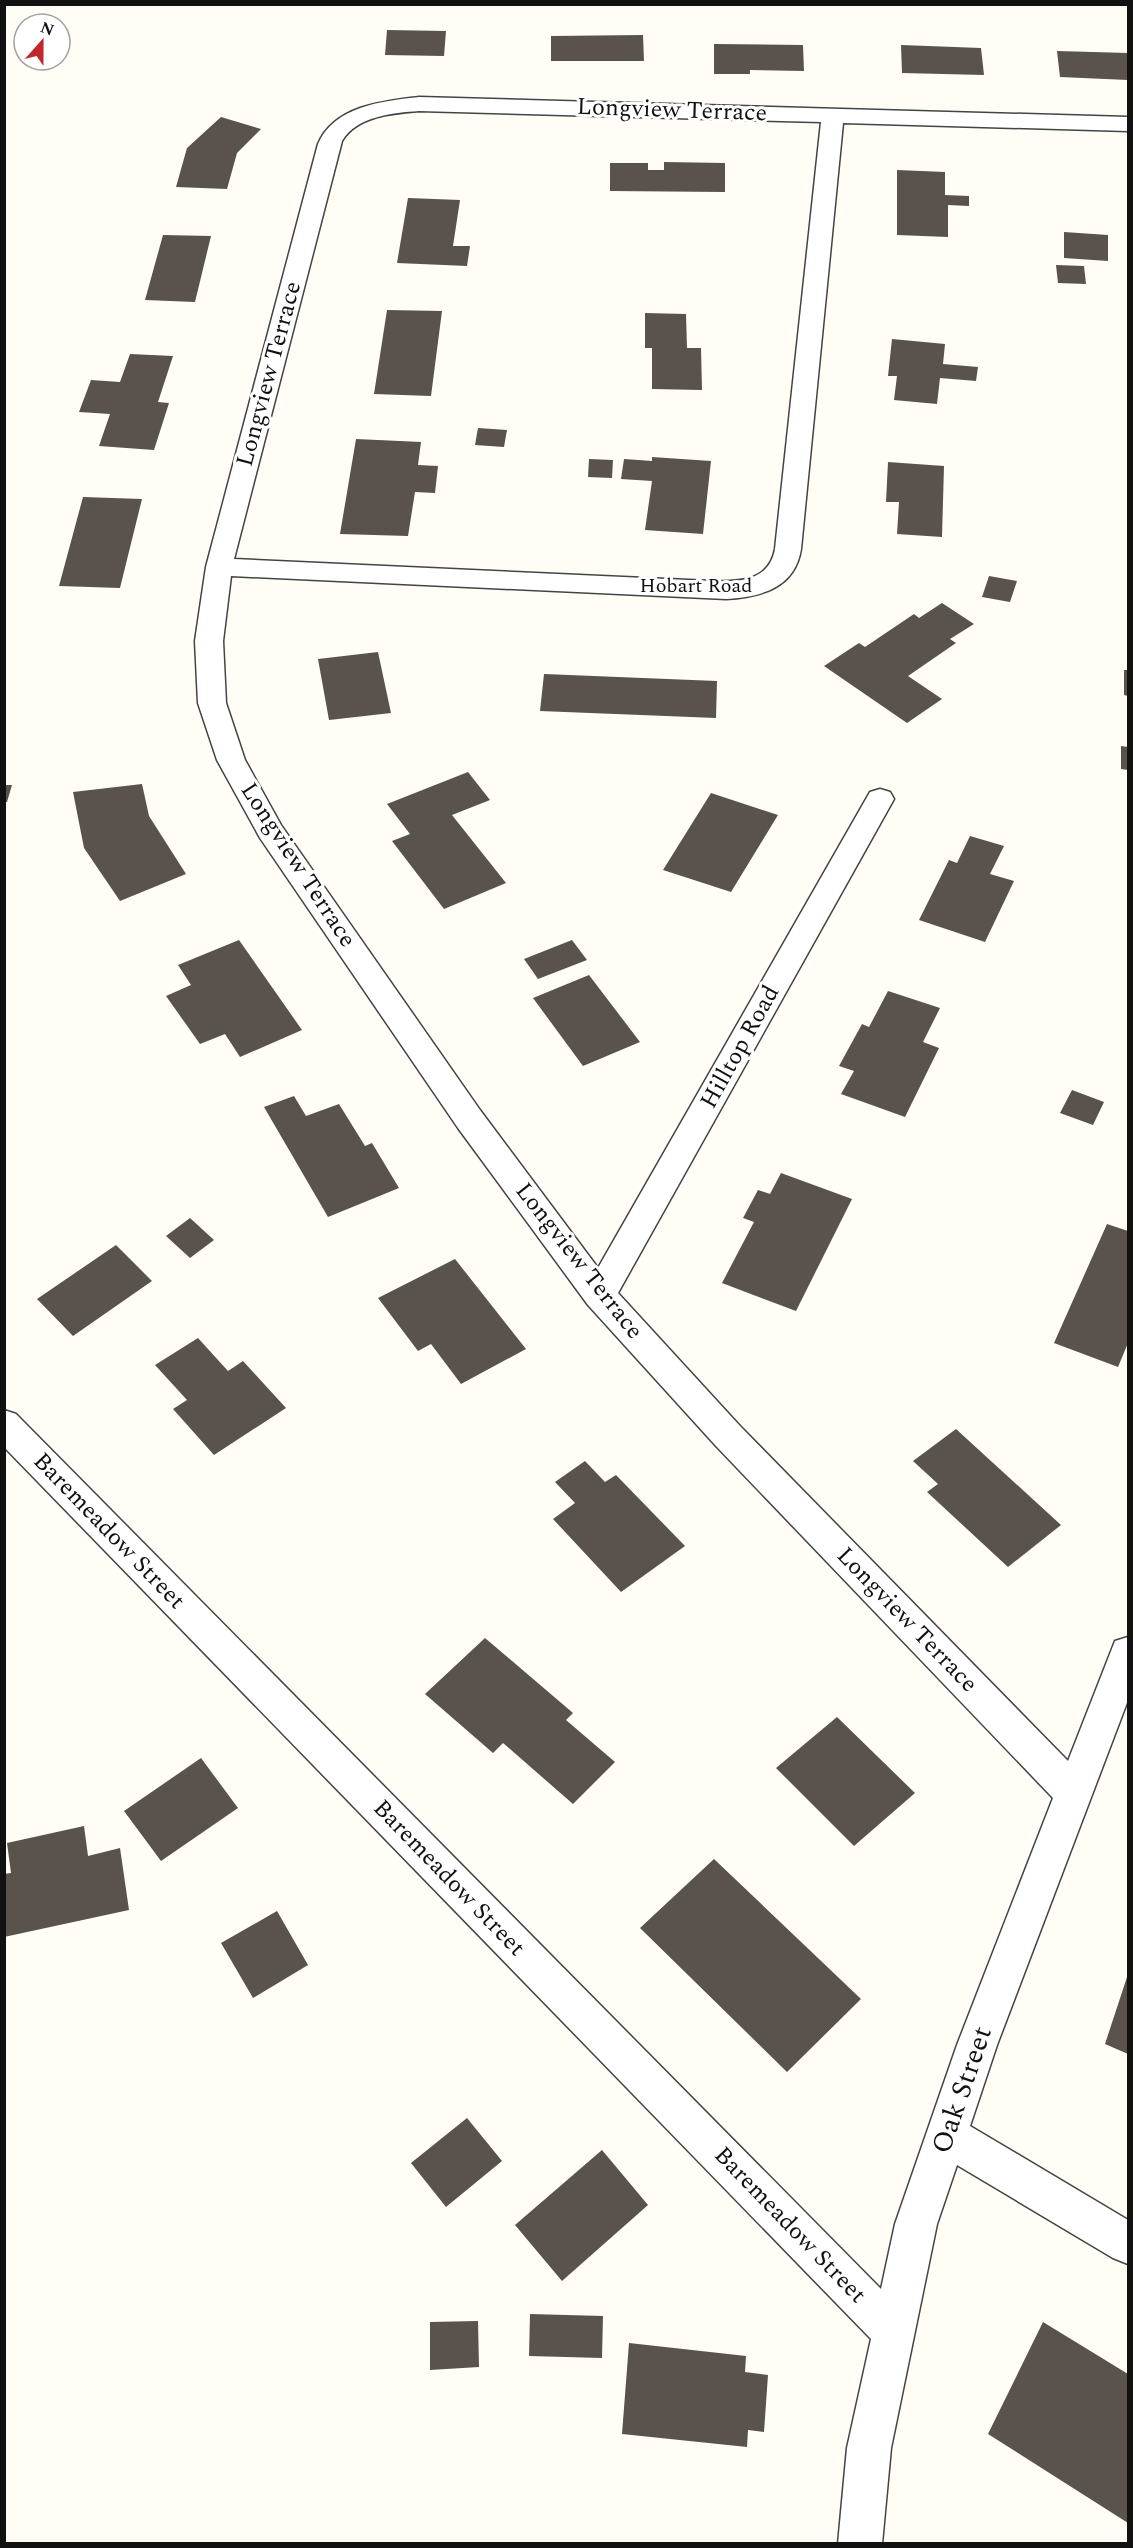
<svg xmlns="http://www.w3.org/2000/svg" width="1133" height="2548" font-family="Spectral,serif">
<style>
.building{fill:#5a524d}
.lines{fill:none;stroke-linecap:round;stroke-linejoin:round}
.minor-casing{stroke:#444;stroke-width:3}
.minor{fill:#fff;fill-rule:evenodd}
.labels{text-anchor:middle;dominant-baseline:central;stroke-width:6;stroke-linejoin:round;paint-order:stroke}
.far-street-label{font-size:20px;fill:#111;stroke:#fff}
.street-label{font-size:24px;fill:#111;stroke:#fff}
.near-street-label{font-size:28px;fill:#111;stroke:#fff}
</style>
<rect width="100%" height="100%" fill="#fffdf5"/>
<!-- building -->
<path class="building" d="M387 30 446 31 444 56 385 55Z
M643 35 644 61H551V36Z
M714 44 803 45 804 71 750 70V74H714Z
M901 45 981 48 984 75 902 73Z
M1057 51 1128 53V80L1060 77Z
M221 117 261 129 237 153 227 189 176 187 187 148Z
M664 162 725 163V192L610 191V163H648V170H664Z
M897 170 945 172V195L969 196V206L948 205V237L897 235Z
M408 198 460 200 453 246H470L467 266 397 263Z
M1064 232 1108 235V261L1064 258Z
M163 235 211 236 195 302 145 300Z
M1056 265 1084 266 1086 284 1058 283Z
M387 310 442 311 431 396 374 394Z
M645 313 686 314 687 348H701L702 390 652 389V348H645Z
M892 339 945 344 943 364 978 367 976 381 940 378 937 404 894 400 897 376H888Z
M130 354 173 356 158 402 169 403 154 450 99 446 110 414 79 412 91 380 120 382Z
M478 428 507 430 504 447 475 445Z
M356 439 421 442 418 465 438 466 435 493 415 492 408 536 340 534Z
M652 457 711 461 703 534 645 530 652 481 621 479 624 459 652 461Z
M589 459 613 460 612 478 588 477Z
M888 462 944 466 942 537 897 534 899 502H886Z
M83 497 142 499 120 588 59 586Z
M989 576 1017 581 1010 602 982 597Z
M942 603 974 624 950 639 956 643 908 676 942 699 907 723 824 666 859 643 865 647 914 614 919 618Z
M378 652 391 713 329 720 318 659Z
M1124 670H1128V696L1124 695Z
M544 674 717 681 716 718 540 711Z
M1121 746 1128 747V770L1121 769Z
M468 772 490 800 452 815 506 883 444 909 392 841 410 834 387 804Z
M142 784 149 816 186 874 120 901 84 848 73 792Z
M4 785H12L7 802H4Z
M711 793 778 815 731 892 663 870Z
M970 836 1004 846 990 874 1014 881 985 942 919 920 949 860 957 863Z
M239 940 302 1030 240 1057 225 1034 200 1044 166 996 191 985 178 965Z
M572 940 587 960 538 979 524 959Z
M589 975 640 1042 583 1066 533 998Z
M888 991 940 1008 923 1042 939 1048 905 1117 841 1094 854 1071 839 1066 862 1024 869 1027Z
M1072 1090 1104 1102 1093 1125 1060 1113Z
M294 1096 306 1116 339 1104 365 1146 372 1143 399 1188 328 1217 264 1107Z
M781 1173 852 1199 796 1311 722 1283 754 1222 743 1218 758 1190 770 1194Z
M190 1218 214 1240 190 1258 166 1236Z
M1107 1224 1128 1231V1343L1118 1367 1054 1343Z
M116 1245 152 1281 73 1336 37 1299Z
M455 1259 526 1349 461 1384 431 1344 418 1351 378 1298Z
M198 1338 228 1371 243 1361 286 1408 214 1455 173 1409 187 1400 155 1365Z
M956 1429 1061 1525 1008 1567 927 1492 938 1484 913 1461Z
M585 1461 605 1482 616 1475 685 1546 621 1592 553 1519 575 1503 555 1482Z
M485 1638 573 1713 566 1720 615 1762 573 1804 503 1743 493 1753 425 1694Z
M837 1717 915 1793 854 1846 776 1768Z
M201 1758 238 1808 161 1861 124 1811Z
M84 1826 88 1856 120 1848 129 1910 4 1937V1874L11 1873 7 1843Z
M714 1859 861 1999 787 2072 640 1928Z
M277 1911 308 1965 253 1998 221 1943Z
M1128 1974V2054L1105 2044Z
M467 2118 502 2161 446 2207 411 2163Z
M602 2150 648 2205 562 2281 515 2225Z
M530 2314 603 2316 602 2358 529 2356Z
M478 2321 479 2367 430 2370V2322Z
M1043 2322 1128 2374V2523L988 2434Z
M629 2343 746 2356 745 2372 768 2375 764 2432 748 2430 747 2447 622 2434Z"/>
<g class="lines">
<!-- minor casing -->
<g class="minor-casing">
<path id="minor" d="M419 97 1128 117V131L843 123 801 549C795 588 761 597 726 599L231 576 223 641 226 703 245 760 281 825 480 1110 598 1268 870 792 880 789 890 792 894 799 618 1293 740 1426 1068 1761 1115 1641 1128 1637V1700L997 2045 970 2126 1128 2220V2264L1113 2258 957 2165 937 2224 891 2448 882 2544H838L847 2448 871 2339 4 1447V1410L16 1414 881 2289 895 2224 957 2045 1053 1798 716 1446 588 1305 458 1128 260 838 217 760 198 703 195 641 206 567 318 144C334 106 383 101 419 97ZM419 111 821 122 775 549C769 582 738 582 711 581L234 559 342 141C357 116 393 113 419 111Z"/>
</g>
<!-- minor -->
<use href="#minor" class="minor"/>
</g>
<g class="labels">
<!-- far-street labels -->
<g class="far-street-label">
<text x="696" y="586">Hobart Road</text>
</g>
<!-- street labels -->
<g class="street-label">
<text transform="translate(672 110) rotate(2)">Longview Terrace</text>
<text transform="translate(269 374) rotate(-75)">Longview Terrace</text>
<text transform="translate(298 865) rotate(57)">Longview Terrace</text>
<text transform="translate(740 1047) rotate(-61)">Hilltop Road</text>
<text transform="translate(579 1261) rotate(52)">Longview Terrace</text>
<text transform="translate(109 1531) rotate(46)">Baremeadow Street</text>
<text transform="translate(907 1620) rotate(46)">Longview Terrace</text>
<text transform="translate(449 1878) rotate(46)">Baremeadow Street</text>
<text transform="translate(790 2225) rotate(46)">Baremeadow Street</text>
</g>
<!-- near-street labels -->
<g class="near-street-label">
<text transform="translate(962 2090) rotate(-71)">Oak Street</text>
</g>
</g>
<!-- border -->
<rect width="1133" height="2548" fill="none" stroke="#111111" stroke-width="12"/>
<!-- north arrow -->
<g transform="translate(42 42) rotate(21)"><circle r="28" fill="#ffffff" stroke="#a0a0a0" stroke-width="1.5"/>
<path d="M0-4.5L10 22L0 15L-10 22Z" fill="#c4262e"/>
<text y="-9" font-size="16" font-weight="bold" text-anchor="middle" fill="#111111">N</text>
</g>
</svg>
